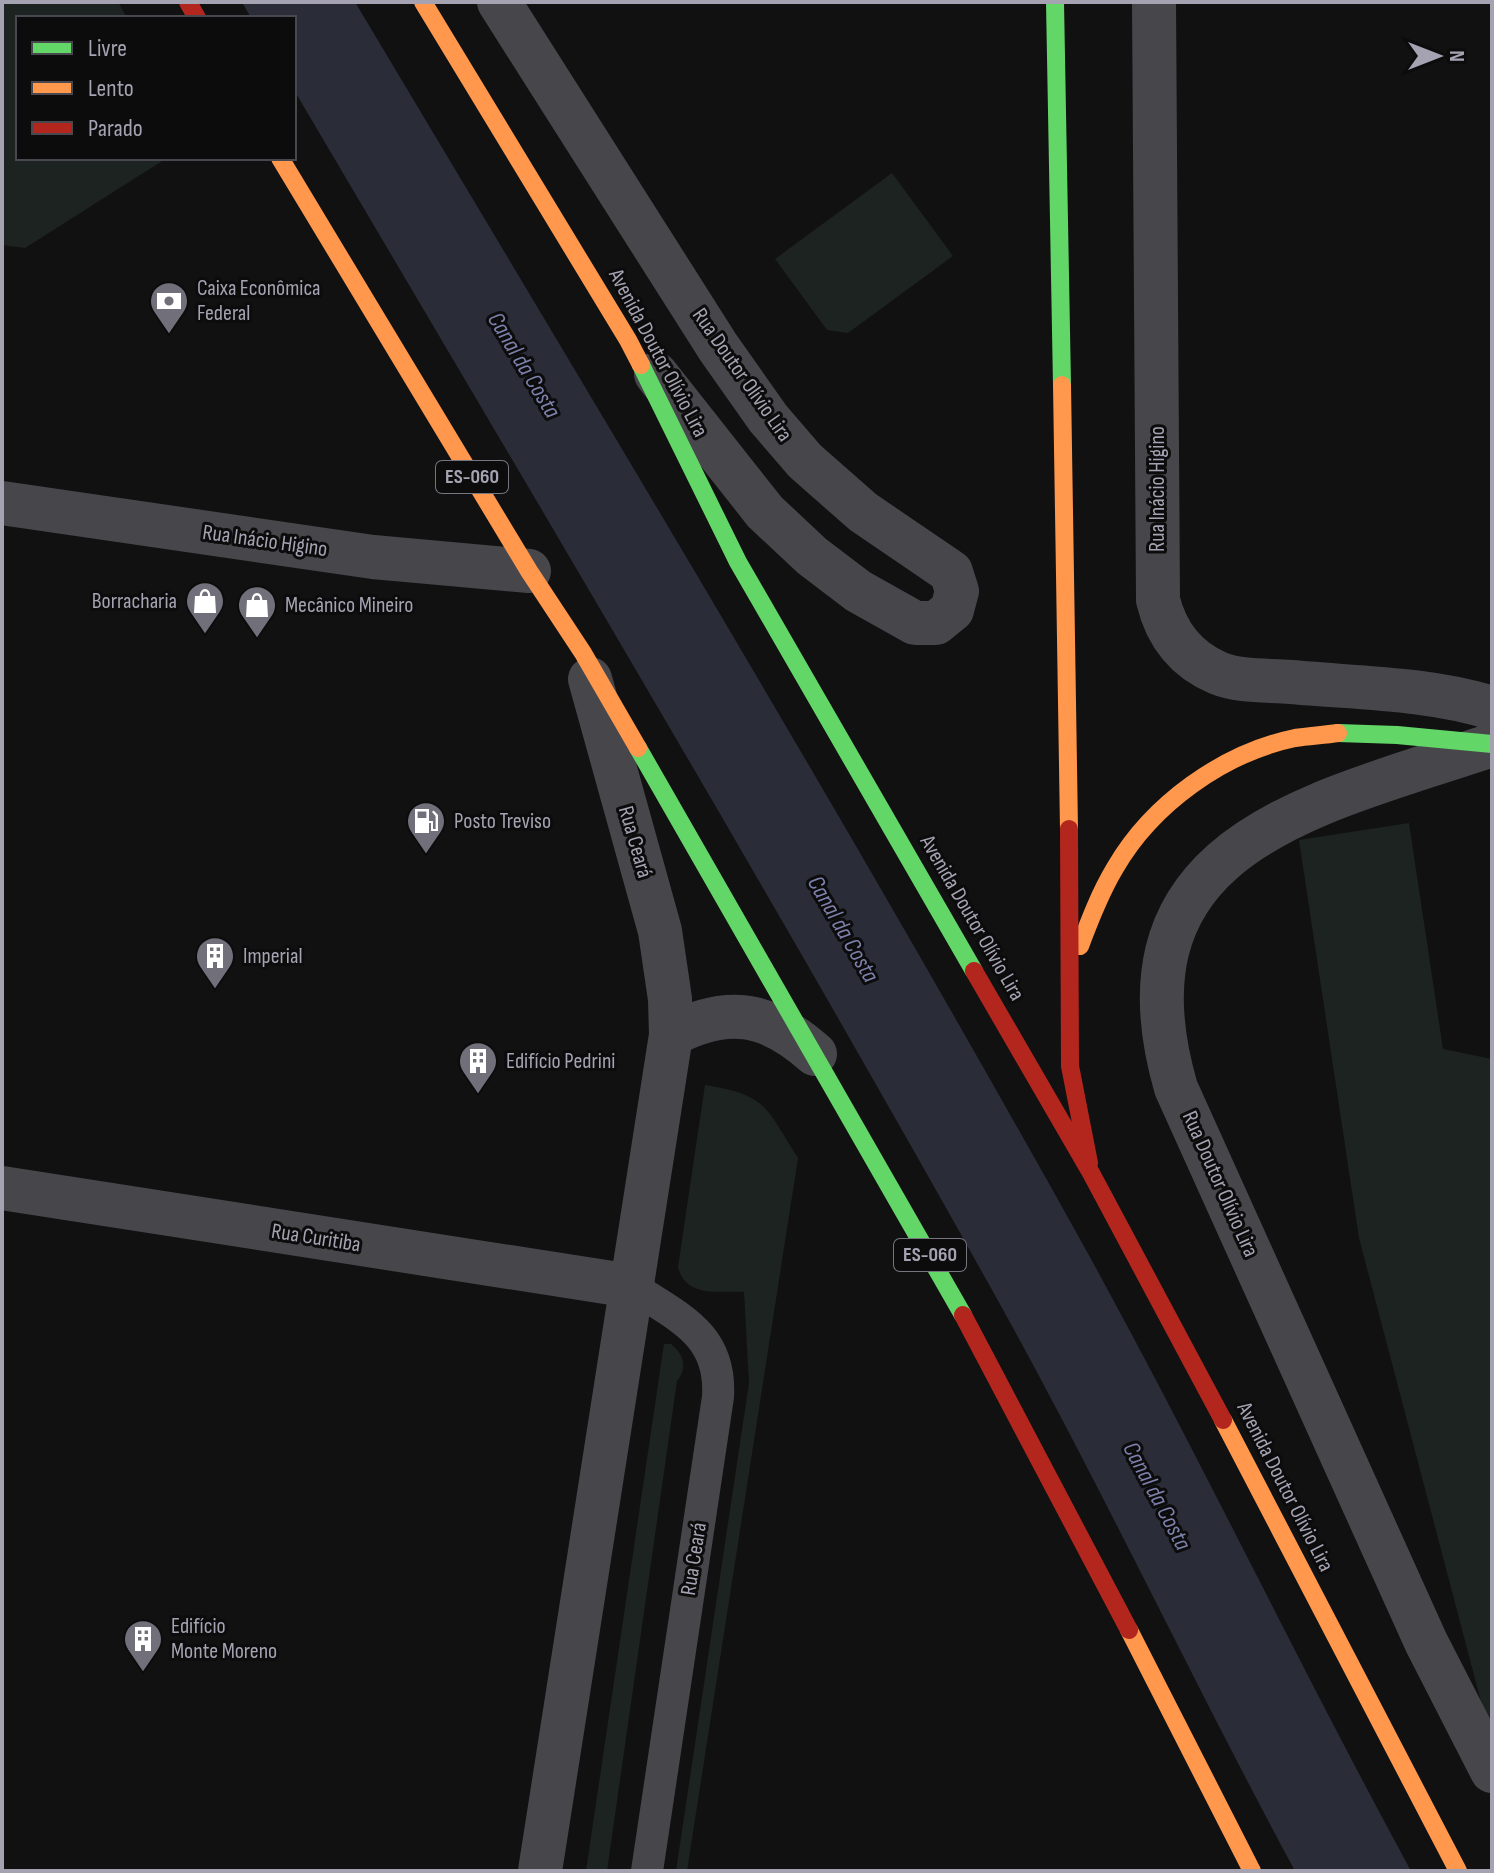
<svg xmlns="http://www.w3.org/2000/svg" width="1494" height="1873" font-family="'Sofia Sans Condensed',sans-serif">
<style>
.green{fill:#1d2321}
.water{fill:#2a2c37}
.lines{fill:none;stroke-linecap:round;stroke-linejoin:round}
.lane{stroke:#47474b;stroke-width:32}
.street{stroke:#47474b;stroke-width:44}
.fast{stroke:#63d668;stroke-width:18}
.slow{stroke:#ff974d;stroke-width:18}
.jam{stroke:#b3261e;stroke-width:18}
.labels{text-anchor:middle;dominant-baseline:central;stroke-width:6;stroke-linejoin:round;paint-order:stroke}
.shield{fill:#0c0c0d;stroke:#777680;stroke-width:2}
.shield-label{font-size:20px;font-weight:bold;fill:#a5a3b2}
.poi-label{font-size:22px;fill:#a5a3b2;stroke:#0c0c0d;text-anchor:start}
.street-label{font-size:22px;fill:#a5a3b2;stroke:#0c0c0d}
.water-label{font-size:24px;font-style:italic;fill:#7c81ab;stroke:#0c0c0d}
</style>
<rect width="100%" height="100%" fill="#111112"/>
<!-- green -->
<path class="green" d="M2 2H118L127 18H18V158H167L25 248 2 245Z
M892 173 953 256 848 333 827 330 775 259Z
M1409 823 1443 1049 1492 1059V1732H1489L1359 1238 1299 840Z
M705 1085C768 1095 766 1108 798 1158L687 1871H676L749 1383 744 1292C717 1290 687 1299 678 1267Z
M664 1344H671C684 1355 688 1367 677 1381L607 1871H586Z"/>
<!-- water -->
<path class="water" d="M242 2H355C604 419 855 834 1091 1259 1202 1461 1301 1669 1411 1871H1295C1194 1684 1104 1492 1001 1306 773 897 532 494 294 90V18H251Z"/>
<g class="lines">
<!-- lane -->
<path class="lane" d="M631 1286C677 1317 722 1333 718 1397L647 1871"/>
<!-- street -->
<path class="street" d="M499 2 718 347 768 418 805 461 863 512 951 572 957 591 952 610 936 623H915L858 591 812 556 765 512 656 374
M1154 2 1158 600C1166 633 1185 659 1218 673 1239 682 1268 680 1291 682 1357 688 1428 688 1492 708
M2 503 373 557 529 571
M1492 745C1314 805 1105 843 1176 1088L1426 1642 1492 1771
M671 1035C727 1005 768 1012 815 1054
M2 1188 631 1286
M540 1871 671 1035 670 999 660 931 590 679"/>
<!-- fast -->
<path class="fast" d="M1055 2 1062 385
M641 365 738 562 974 971
M1338 733 1397 735 1492 744
M638 748 963 1315"/>
<!-- slow -->
<path class="slow" d="M423 2 628 340 641 365
M280 158 529 571 583 653 638 748
M1062 385 1069 829
M1080 946C1090 919 1100 893 1115 868 1152 804 1223 753 1295 738 1309 736 1324 735 1338 733
M1223 1420 1458 1871
M1129 1630 1252 1871"/>
<!-- jam -->
<path class="jam" d="M188 2 197 18
M1069 829 1070 1066 1089 1163
M974 971 1091 1173 1223 1420
M963 1315 1129 1630"/>
</g>
<!-- icons -->
<defs>
<g id="bank-pin" transform="scale(2)"><path d="M0 17L-7.5 6A9.5 9.5 0 1 1 7.5 6Z" fill="#71707a" stroke="#0c0c0d"/><path d="M-6-4H6V4H-6ZM0-2.3a2.3 2.3 0 1 0 0 4.6a2.3 2.3 0 1 0 0-4.6Z" fill="#fff"/></g>
<g id="shop-pin" transform="scale(2)"><path d="M0 17L-7.5 6A9.5 9.5 0 1 1 7.5 6Z" fill="#71707a" stroke="#0c0c0d"/><path d="M-5-2.5h2.3a2.7 3.5 0 0 1 5.4 0H5L5.5 6h-11ZM-1.5-2.5h3a1.5 2.3 0 0 0-3 0Z" fill="#fff"/></g>
<g id="fuel-pin" transform="scale(2)"><path d="M0 17L-7.5 6A9.5 9.5 0 1 1 7.5 6Z" fill="#71707a" stroke="#0c0c0d"/><path d="M-5.5-6h7V0h2V4h1.3V-2.5L3-4.5l.8-.8L6-3V5H2.5V1h-1V6h-7ZM-4.2-4.7v3.2H.2V-4.7Z" fill="#fff"/></g>
<g id="building-pin" transform="scale(2)"><path d="M0 17L-7.5 6A9.5 9.5 0 1 1 7.5 6Z" fill="#71707a" stroke="#0c0c0d"/><path d="M-4-6H4V6H1V3H-1V6H-4ZM-2.5-4.3h1.7v1.8h-1.7ZM.8-4.3h1.7v1.8H.8ZM-2.5-1h1.7V.8h-1.7ZM.8-1h1.7V.8H.8Z" fill="#fff"/></g>
</defs>
<g fill-rule="evenodd">
<use href="#bank-pin" x="169" y="301"/>
<use href="#shop-pin" x="205" y="601"/>
<use href="#shop-pin" x="257" y="605"/>
<use href="#fuel-pin" x="426" y="821"/>
<use href="#building-pin" x="215" y="956"/>
<use href="#building-pin" x="478" y="1061"/>
<use href="#building-pin" x="143" y="1639"/>
</g>
<g class="labels">
<!-- shield labels -->
<g class="shield">
<rect x="436" y="461" width="72" height="32" rx="6"/>
<rect x="894" y="1239" width="72" height="32" rx="6"/>
</g>
<g class="shield-label">
<text x="472" y="477">ES-060</text>
<text x="930" y="1255">ES-060</text>
</g>
<!-- poi labels -->
<g class="poi-label">
<text x="197" y="288">Caixa Econômica<tspan x="197" dy="25">Federal</tspan></text>
<text x="177" y="601" text-anchor="end">Borracharia</text>
<text x="285" y="605">Mecânico Mineiro</text>
<text x="454" y="821">Posto Treviso</text>
<text x="243" y="956">Imperial</text>
<text x="506" y="1061">Edifício Pedrini</text>
<text x="171" y="1626">Edifício<tspan x="171" dy="25">Monte Moreno</tspan></text>
</g>
<!-- street labels -->
<g class="street-label">
<text transform="translate(658 353) rotate(62)">Avenida Doutor Olívio Lira</text>
<text transform="translate(742 375) rotate(55)">Rua Doutor Olívio Lira</text>
<text transform="translate(1157 489) rotate(-90)">Rua Inácio Higino</text>
<text transform="translate(265 541) rotate(8)">Rua Inácio Higino</text>
<text transform="translate(635 842) rotate(74)">Rua Ceará</text>
<text transform="translate(972 918) rotate(60)">Avenida Doutor Olívio Lira</text>
<text transform="translate(1220 1184) rotate(66)">Rua Doutor Olívio Lira</text>
<text transform="translate(316 1238) rotate(9)">Rua Curitiba</text>
<text transform="translate(1285 1487) rotate(63)">Avenida Doutor Olívio Lira</text>
<text transform="translate(694 1559) rotate(-81)">Rua Ceará</text>
</g>
<!-- water labels -->
<g class="water-label">
<text transform="translate(524 365) rotate(59)">Canal da Costa</text>
<text transform="translate(843 929) rotate(60)">Canal da Costa</text>
<text transform="translate(1157 1496) rotate(62)">Canal da Costa</text>
</g>
</g>
<!-- border -->
<rect width="1494" height="1873" fill="none" stroke="#a5a3b2" stroke-width="8"/>
<!-- legend -->
<rect x="16" y="16" width="280" height="144" fill="#0c0c0d" stroke="#49484f" stroke-width="2"/>
<rect x="32" y="42" width="40" height="12" fill="#63d668" stroke="#49484f" stroke-width="2"/>
<text x="88" y="56" font-size="24" fill="#a5a3b2">Livre</text>
<rect x="32" y="82" width="40" height="12" fill="#ff974d" stroke="#49484f" stroke-width="2"/>
<text x="88" y="96" font-size="24" fill="#a5a3b2">Lento</text>
<rect x="32" y="122" width="40" height="12" fill="#b3261e" stroke="#49484f" stroke-width="2"/>
<text x="88" y="136" font-size="24" fill="#a5a3b2">Parado</text>
<!-- north arrow -->
<g transform="translate(1438 56) rotate(90)" stroke="#0c0c0d" stroke-width="6" paint-order="stroke">
<path d="M0-6L14 30L0 20L-14 30Z" fill="#a5a3b2"/>
<text y="-12" font-size="22" font-weight="bold" text-anchor="middle" fill="#a5a3b2">N</text>
</g>
</svg>
